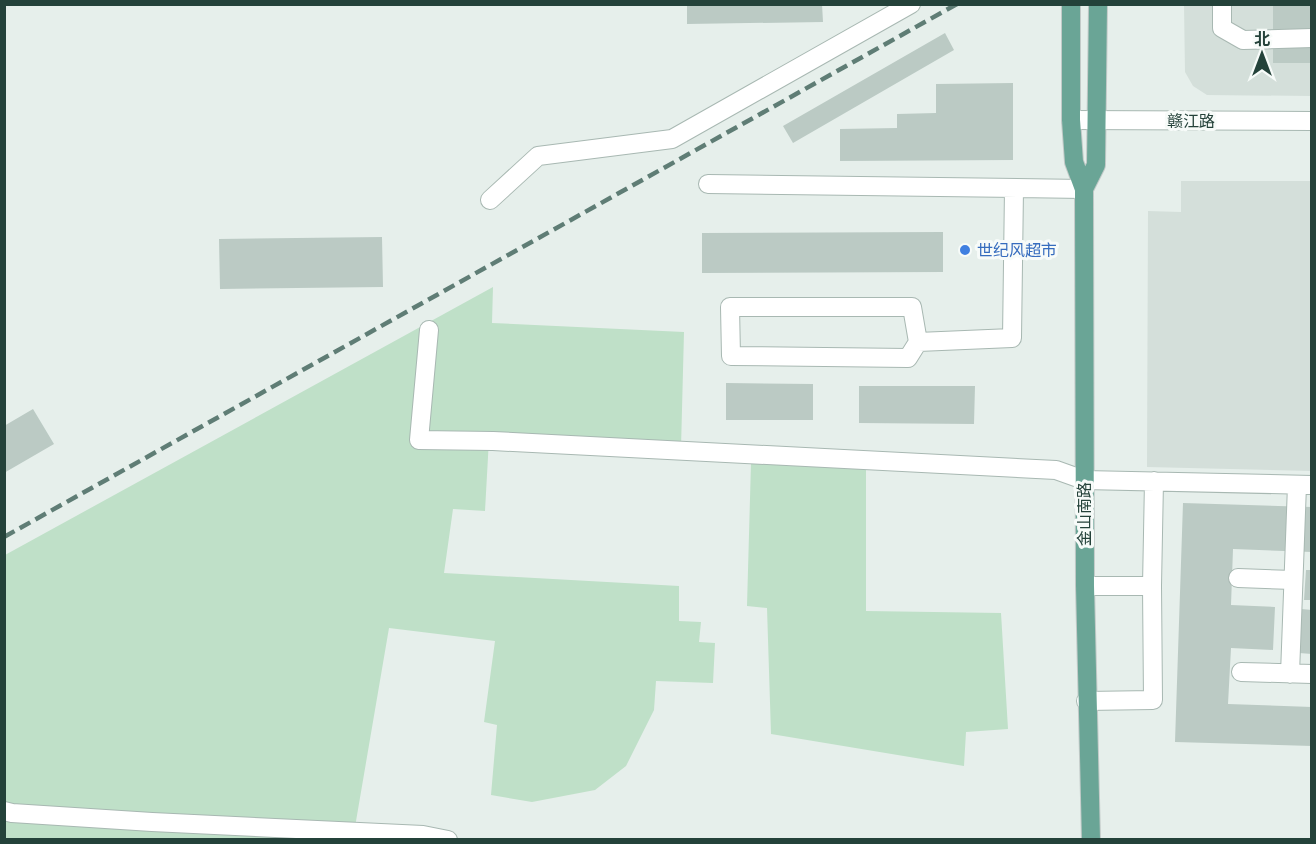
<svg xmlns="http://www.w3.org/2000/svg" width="1316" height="844" font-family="Figtree,'Noto Sans SC',sans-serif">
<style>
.built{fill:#d4dfda}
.green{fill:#bfe0c8}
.building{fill:#bbcac4}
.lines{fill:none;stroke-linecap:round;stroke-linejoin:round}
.minor-casing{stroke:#a8b8b2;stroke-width:20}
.major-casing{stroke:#c2cac8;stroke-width:20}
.minor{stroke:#fff;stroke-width:18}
.major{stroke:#6aa596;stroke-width:18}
.rail{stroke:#5f7d75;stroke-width:4.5;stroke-dasharray:12 6;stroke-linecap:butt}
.shop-dot{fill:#3f7fe0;stroke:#f7fbf9;stroke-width:2}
.labels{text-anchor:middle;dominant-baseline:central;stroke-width:6;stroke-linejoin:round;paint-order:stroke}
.street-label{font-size:16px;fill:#24423a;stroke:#f7fbf9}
.shop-label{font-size:16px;fill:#366cbe;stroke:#f7fbf9;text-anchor:start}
</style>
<rect width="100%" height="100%" fill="#e6efeb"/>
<!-- built -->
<path class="built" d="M1184 5H1311V96L1207 95 1193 86 1185 72Z
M1181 181H1311V471L1147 467 1148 211 1181 212Z"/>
<!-- green -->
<path class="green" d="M493 287 492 323 684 332 681 448 489 439 485 511 453 509 444 573 679 586V621L701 622 699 642 715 643 713 683 656 681 654 710 626 766 595 790 532 802 491 795 497 725 484 722 495 641 389 628 355 827 312 823 308 840H5V555Z
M751 463 866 468V611L1001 613 1008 729 966 732 964 766 771 734 767 608 747 606Z"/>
<!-- building -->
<path class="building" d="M687 4H822L823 22 687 24Z
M1273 4H1312V63H1273Z
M945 33 954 50 793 143 783 126Z
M1013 83V160L840 161V129L897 128V114L936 113V84Z
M943 232V272L702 273V233Z
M382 237 383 287 220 289 219 239Z
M726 383 813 384V420H726Z
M859 386H975L974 424 859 423Z
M33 409 54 444 4 473V426Z
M1183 503 1312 507V552L1233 549 1231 605 1275 607 1273 650 1231 648 1228 704 1312 707V746L1175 742Z
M1306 570H1312V600H1304Z
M1301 609 1312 610V654L1299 653Z"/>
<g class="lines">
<!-- minor casing -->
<g class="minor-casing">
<path id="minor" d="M1222 4V28L1243 40 1312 38
M1071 120 1312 121
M708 184 1084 189
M490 200 538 156 672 139 911 4
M429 330 419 440 493 441 1056 470 1084 480 1312 485
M918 342 908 358 731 356 730 307H912L918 342 1012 338 1014 189
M1238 578 1293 580
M1085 586H1152
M1241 672 1312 674
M1290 674 1297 485
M1086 701 1153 700 1152 586 1154 481
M4 811 12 813 152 822 423 835 448 840"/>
</g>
<!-- major casing -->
<g class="major-casing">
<path id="major" d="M1071 4V120L1074 162 1084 189 1085 586 1091 840
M1084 189 1096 165 1098 4"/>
</g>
<!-- minor -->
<use href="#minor" class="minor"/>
<!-- major -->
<use href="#major" class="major"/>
<!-- rail -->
<path class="rail" d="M4 537 957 4"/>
</g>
<!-- markers -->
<circle class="shop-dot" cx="965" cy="250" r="6"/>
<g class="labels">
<!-- street labels -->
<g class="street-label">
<text x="1191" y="121">赣江路</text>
<text transform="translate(1084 514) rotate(-90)">金山南路</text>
</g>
<!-- shop labels -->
<g class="shop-label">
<text x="977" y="250">世纪风超市</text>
</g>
</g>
<!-- border -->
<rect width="1316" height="844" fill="none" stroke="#24423a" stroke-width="12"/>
<!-- north arrow -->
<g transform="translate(1262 54)" stroke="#f7fbf9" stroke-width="4.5" paint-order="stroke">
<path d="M0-4.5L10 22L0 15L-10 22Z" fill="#24423a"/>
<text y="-9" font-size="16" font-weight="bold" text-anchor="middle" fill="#24423a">北</text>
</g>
</svg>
